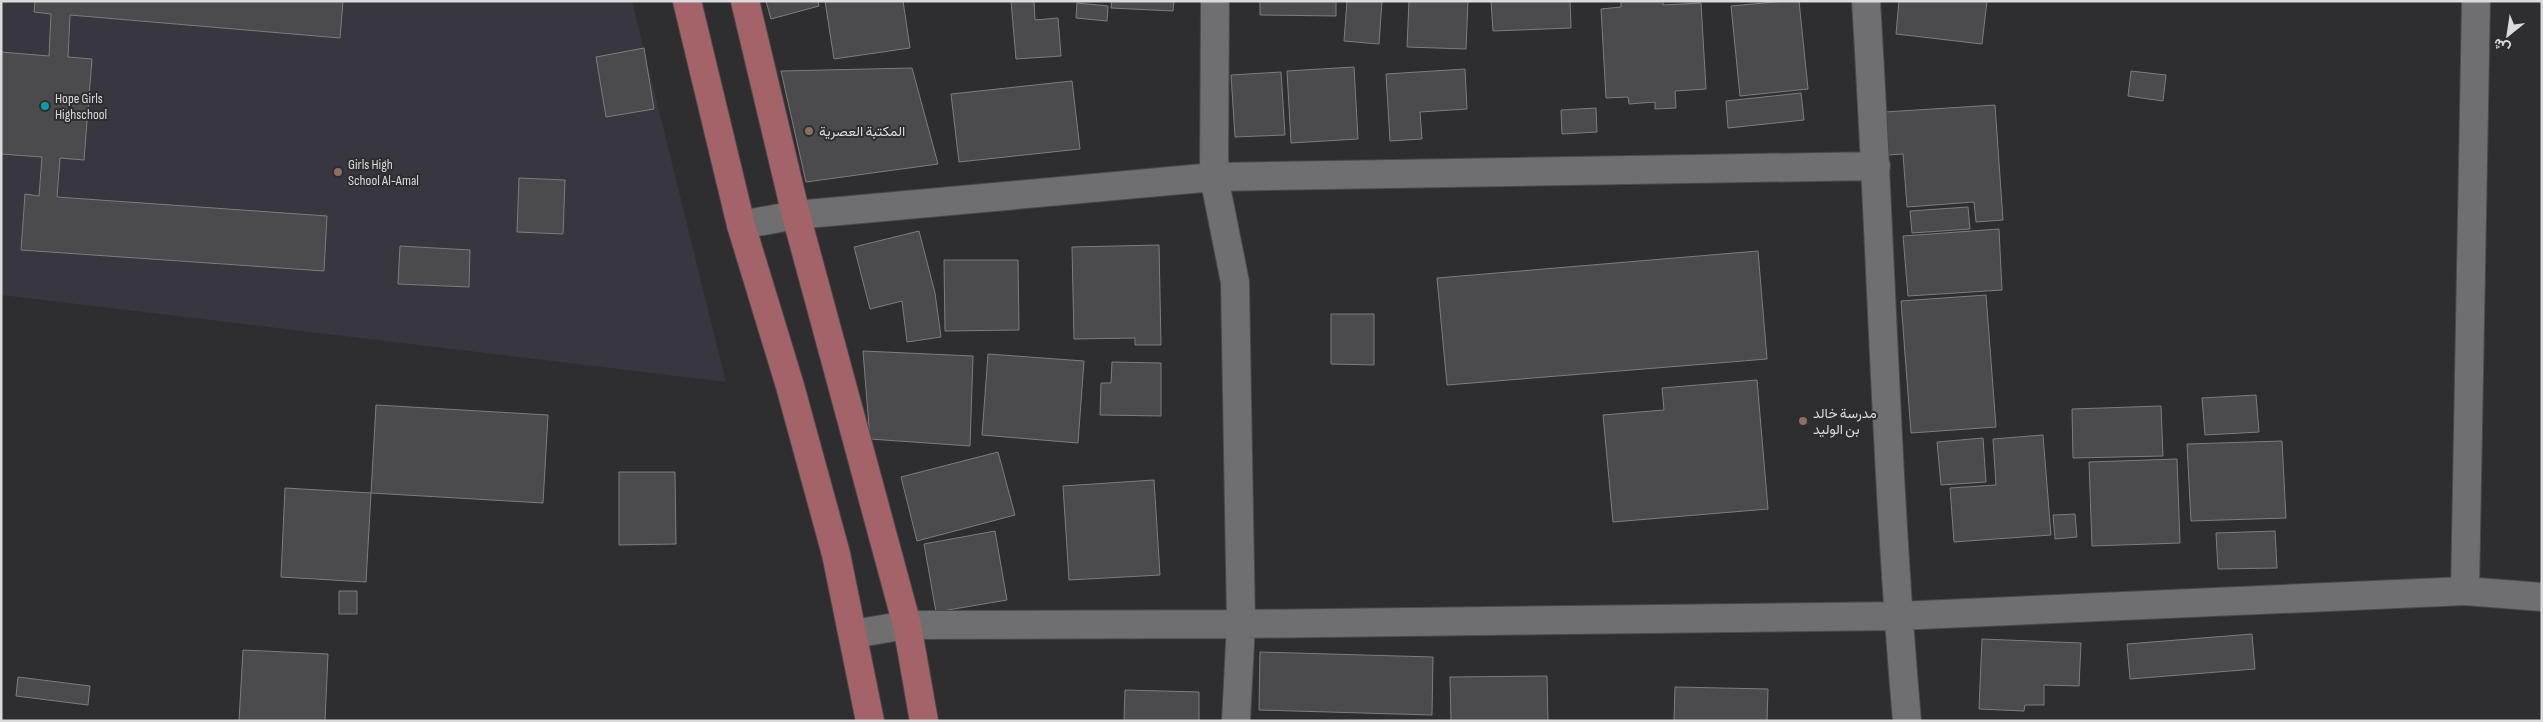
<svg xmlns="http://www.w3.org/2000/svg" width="2543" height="722" font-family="'Sofia Sans Condensed',Vazirmatn,sans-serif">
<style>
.built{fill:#38363e}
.building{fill:#4b4b4d;stroke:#7d7d80}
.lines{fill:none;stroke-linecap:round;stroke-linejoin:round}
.street-casing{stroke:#49484b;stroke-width:30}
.primary-casing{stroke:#49484b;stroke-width:30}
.street{stroke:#6f6e71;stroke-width:28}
.primary{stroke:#a36369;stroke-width:28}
.culture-dot{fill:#0f9aa8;stroke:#2e2d30;stroke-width:2}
.education-dot{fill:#8d6e63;stroke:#2e2d30;stroke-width:2}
.labels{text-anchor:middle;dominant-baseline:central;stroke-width:4;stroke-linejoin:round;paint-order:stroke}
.poi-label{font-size:14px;fill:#dbdadc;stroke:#2e2d30;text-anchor:start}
</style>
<rect width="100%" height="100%" fill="#2e2d30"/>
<!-- built -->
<path class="built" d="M1 1H632L726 382 1 295Z"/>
<!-- building -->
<path class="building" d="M35 1H343L340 38 70 15 68 57 92 59 84 160 60 158 57 197 327 216 324 271 21 250 25 194 39 196 42 157 1 154V52L49 56 51 14 34 12Z
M766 1H818L819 6 771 19Z
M825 1H903L910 48 834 59Z
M1011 1H1034L1035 20 1058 18 1061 56 1016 59Z
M1112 1H1174L1173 11 1111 8Z
M1260 1H1336V16L1260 15Z
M1347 1H1382L1379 44 1344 41Z
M1409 1H1468L1466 49 1407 47Z
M1491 1H1570L1571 28 1493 31Z
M1621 1H1663V5L1701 3 1706 89 1675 91 1676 108 1655 109V102L1629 104 1628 97 1606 98 1601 9 1621 7Z
M1786 1H1799L1808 89 1740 96 1731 6Z
M1899 1H1987L1982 44 1896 34Z
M1077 3 1108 6 1107 21 1076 18Z
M644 48 654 109 606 117 596 57Z
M1354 67 1358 139 1291 143 1287 71Z
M912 68 938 164 806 182 781 71Z
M1465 69 1467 109 1420 112 1422 139 1390 141 1386 74Z
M2131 71 2166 75 2163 101 2128 96Z
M1281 72 1285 135 1235 137 1231 75Z
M1072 81 1080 149 959 162 951 94Z
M1801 93 1804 120 1728 128 1726 101Z
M1995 105 2003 220 1976 222 1974 202 1907 207 1903 154 1888 155 1885 112Z
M1596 108 1597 132 1562 134 1561 110Z
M519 178 565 180 563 234 517 232Z
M1968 207 1970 229 1912 233 1910 211Z
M1999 229 2002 290 1908 296 1903 236Z
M919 231 935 293 941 337 907 342 902 301 870 309 854 247Z
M1159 245 1161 345H1135V338L1074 339 1072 247Z
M400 246 470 250 469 287 398 284Z
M1758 251 1767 359 1447 385 1437 278Z
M944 260H1018L1019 330 945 331Z
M1986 295 1996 427 1911 433 1901 301Z
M1331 314H1374V365L1331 364Z
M863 351 973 356 970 446 870 439Z
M988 354 1084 361 1078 443 982 435Z
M1112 362 1161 363V416L1100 415 1101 383H1111Z
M1757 380 1768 509 1613 522 1603 415 1664 410 1662 388Z
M2256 395 2259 432 2205 435 2202 398Z
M376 405 548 415 543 503 371 493Z
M2161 406 2163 456 2073 458 2072 409Z
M2043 435 2051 535 1954 542 1950 488 1996 485 1993 439Z
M1983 438 1986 482 1941 485 1937 442Z
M2282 441 2286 518 2191 521 2187 444Z
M998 452 1015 515 917 541 901 477Z
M2177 459 2180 543 2092 546 2089 462Z
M619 472H675L676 544 619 545Z
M1154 480 1160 575 1069 580 1063 486Z
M285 488 371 493 366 582 281 577Z
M2075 514 2077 537 2055 539 2053 515Z
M995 531 1007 600 936 612 924 544Z
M2275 531 2277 568 2218 569 2216 533Z
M339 591H357V614H339Z
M2252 634 2255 669 2130 679 2127 644Z
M1982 639 2081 643 2079 686 2044 685V705H2025L2024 711 1979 709Z
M243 650 328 654 325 721H239Z
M1260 652 1433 657 1432 715 1259 710Z
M1547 676 1548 721H1451L1450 677Z
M18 677 90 686 88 705 16 696Z
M1675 687 1768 689 1767 721H1674Z
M1125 690 1199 692V721H1124Z"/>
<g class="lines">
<!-- street casing -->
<g class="street-casing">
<path id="street" d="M1215 1 1214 177 1235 282 1241 624 1236 721
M1866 1C1881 241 1886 482 1907 721
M741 225 796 215 1214 177 1876 166
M2465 591 2476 1
M853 634 907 625 1241 624 1897 616 2465 591 2542 597"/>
</g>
<!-- primary casing -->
<g class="primary-casing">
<path id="primary" d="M687 1 741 225 790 386 836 554 870 721
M745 1 796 215 907 625 924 721"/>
</g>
<!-- street -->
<use href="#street" class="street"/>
<!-- primary -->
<use href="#primary" class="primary"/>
</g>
<!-- markers -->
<circle class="culture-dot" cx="45" cy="106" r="5"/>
<g class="education-dot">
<circle cx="809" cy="131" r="5"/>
<circle cx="338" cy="172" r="5"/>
<circle cx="1803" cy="421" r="5"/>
</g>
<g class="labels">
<!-- poi labels -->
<g class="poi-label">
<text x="55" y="98">Hope Girls<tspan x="55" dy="16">Highschool</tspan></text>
<text x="819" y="131">المكتبة العصرية</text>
<text x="348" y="164">Girls High<tspan x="348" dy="16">School Al-Amal</tspan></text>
<text x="1813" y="413">مدرسة خالد<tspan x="1813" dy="16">بن الوليد</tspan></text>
</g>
</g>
<!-- border -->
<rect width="2543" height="722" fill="none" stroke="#dbdadc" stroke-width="5"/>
<!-- north arrow -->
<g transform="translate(2508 35) rotate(210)" stroke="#2e2d30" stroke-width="4" paint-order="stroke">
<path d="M0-4L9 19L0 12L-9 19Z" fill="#dbdadc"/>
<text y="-8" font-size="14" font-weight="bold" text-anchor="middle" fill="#dbdadc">ش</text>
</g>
</svg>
